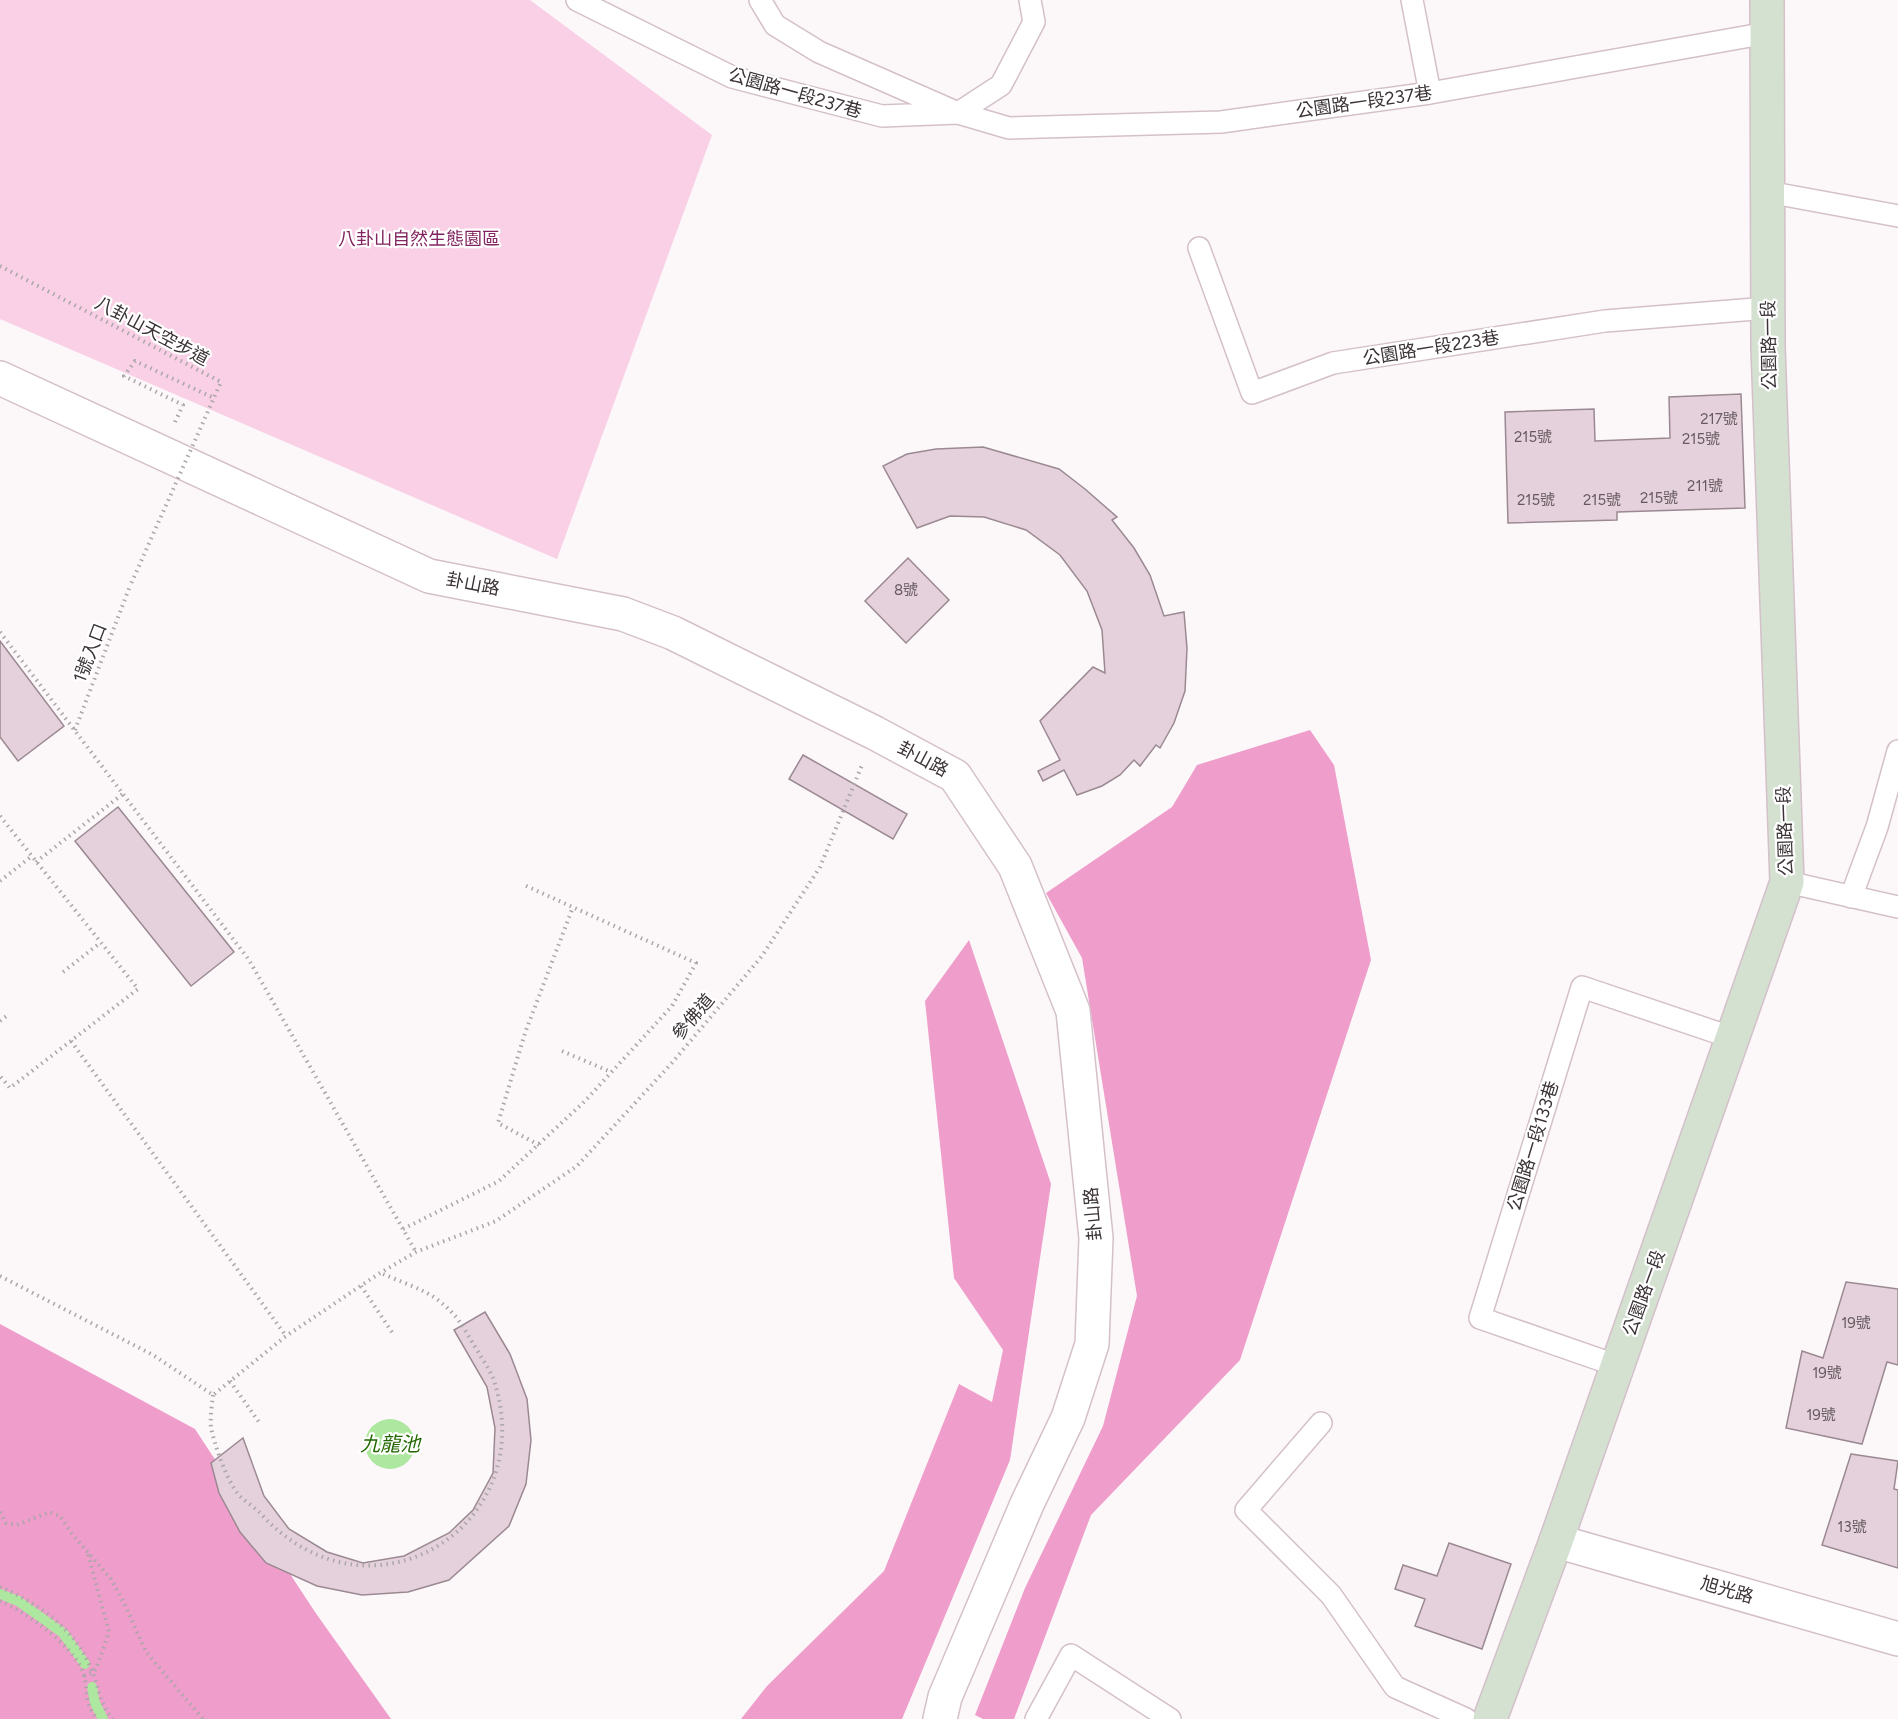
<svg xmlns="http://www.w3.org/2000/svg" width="1898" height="1719" font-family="Figtree,'Noto Sans TC',sans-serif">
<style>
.green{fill:#f9d0e5}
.forest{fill:#ef9dca}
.water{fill:#aee79f}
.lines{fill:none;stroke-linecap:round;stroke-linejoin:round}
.stream{stroke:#aee79f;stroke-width:10}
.building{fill:#e5d1db;stroke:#9b8992;stroke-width:1.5}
.lane-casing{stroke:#d4c0ca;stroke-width:24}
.street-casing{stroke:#d4c0ca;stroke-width:36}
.secondary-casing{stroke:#d4c0ca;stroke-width:36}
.path{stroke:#aba6a9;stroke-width:4;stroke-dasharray:1.5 4.5;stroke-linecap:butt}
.lane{stroke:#fff;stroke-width:21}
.street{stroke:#fff;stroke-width:33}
.secondary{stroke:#d4e1d0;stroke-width:33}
.path-bridge{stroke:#aba6a9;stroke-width:4;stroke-dasharray:1.5 4.5;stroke-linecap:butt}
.labels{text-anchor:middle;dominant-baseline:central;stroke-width:4.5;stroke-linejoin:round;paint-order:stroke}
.number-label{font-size:15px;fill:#665a60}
.street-label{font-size:18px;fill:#3b3337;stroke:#fff}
.park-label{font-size:18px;fill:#81245f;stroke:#fff}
.water-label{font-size:20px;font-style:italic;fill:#236801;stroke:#fff}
</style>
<rect width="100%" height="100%" fill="#fcf8fa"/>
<!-- green -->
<path class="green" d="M0 0H530L712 135 557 559 0 319Z"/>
<!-- forest -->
<path class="forest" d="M1310 730 1334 765 1371 960 1240 1360 1091 1515 1014 1719H983L975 1715 1025 1588 1103 1426 1137 1296 1082 958 1046 893 1172 807 1197 765Z
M969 940 1051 1184 1010 1460 902 1719H741L767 1686 884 1571 959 1384 992 1402 1003 1350 954 1278 925 1001Z
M0 1324 195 1429 315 1612 391 1719H0Z"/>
<!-- water -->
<path class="water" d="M365 1444a25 25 0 1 1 50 0a25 25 0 1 1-50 0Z"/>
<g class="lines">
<!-- stream -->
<path class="stream" d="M0 1594 18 1601 63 1633 85 1664
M92 1687 95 1703 103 1719"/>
</g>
<!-- building -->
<path class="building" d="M1741 394 1745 508 1617 512V520L1508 523 1505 412 1594 409 1595 441 1670 438 1669 397Z
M983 447 1059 469 1085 489 1117 517 1112 520 1134 548 1150 575 1164 616 1184 612 1187 648 1185 691 1174 723 1160 748 1156 745 1140 766 1134 760 1120 775 1102 786 1077 795 1064 770 1043 781 1038 771 1060 760 1040 721 1093 667 1105 673 1102 630 1087 591 1060 555 1026 530 984 517 950 516 917 528 883 466 907 454 936 449Z
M908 558 949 600 906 643 865 601Z
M0 641 64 726 18 761 0 737Z
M803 755 907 814 893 839 789 779Z
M118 807 234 952 191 986 75 841Z
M1846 1282 1898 1289V1365L1887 1362 1862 1444 1786 1428 1802 1351 1823 1358Z
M485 1312 510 1354 527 1399 531 1440 526 1484 509 1526 449 1580 408 1592 362 1595 317 1586 266 1563 240 1532 219 1493 211 1463 243 1438 264 1496 289 1529 327 1552 363 1563 404 1556 449 1533 473 1510 493 1473 495 1428 487 1387 454 1330Z
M1851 1454 1898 1461 1894 1489 1898 1490V1568L1822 1545Z
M1449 1543 1511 1564 1482 1649 1415 1626 1425 1599 1395 1589 1403 1565 1437 1576Z"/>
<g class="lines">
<!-- lane casing -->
<g class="lane-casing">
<path id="lane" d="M577 0 732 77 882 116 958 113 1009 128 1221 122 1430 93 1767 33
M760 0 775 25 819 52 958 113 1001 85 1034 22 1030 0
M1412 0 1430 93
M1768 192 1898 216
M1199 248 1252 393 1333 363 1605 321 1768 308
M1787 882 1898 907
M1851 897 1877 827 1898 751
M1618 1366 1480 1318 1582 987 1733 1038
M1321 1423 1246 1510 1331 1595 1395 1687 1466 1719
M1036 1719 1071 1655 1170 1719"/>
</g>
<!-- street casing -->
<g class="street-casing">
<path id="street" d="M0 378 429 576 623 614 673 633 875 733 955 776 1015 866 1073 1011 1096 1238 1092 1344 1068 1418 1027 1504 945 1697 940 1719
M1556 1541 1898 1639"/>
</g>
<!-- secondary casing -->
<g class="secondary-casing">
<path id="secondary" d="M1490 1719 1556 1541 1787 882 1768 347 1767 0"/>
</g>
<!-- path -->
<path class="path" d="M175 422 183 405 124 376 135 361 214 398
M0 632 249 960 416 1252
M75 730 130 586
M0 816 138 989 10 1088 0 1076
M36 862 124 793
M0 881 32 856
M63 972 100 943
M0 1021 9 1014
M71 1041 286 1336
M562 1051 611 1072
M539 1145 498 1123 525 1033 573 907
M403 1229 499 1181 585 1101 672 1006 696 963 524 885
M0 1276 153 1355 213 1395 286 1336 380 1273 416 1252 496 1221 577 1166 671 1064 762 956 820 867 862 765
M361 1286 394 1335
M230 1381 261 1425
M213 1395C212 1405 210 1416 211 1427 214 1444 227 1481 238 1494 245 1502 255 1507 262 1515 372 1634 544 1524 493 1378 489 1368 482 1359 477 1350 463 1328 460 1317 438 1300 424 1289 398 1281 381 1273
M0 1512 6 1523 17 1525 49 1512 60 1516 72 1534 111 1579 124 1603 146 1652 203 1719
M0 1587C38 1603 75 1629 91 1668 100 1688 98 1703 113 1719
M0 1601C25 1611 72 1645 82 1670 90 1689 81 1698 97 1719
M84 1676 93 1672 96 1669 109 1632 88 1554"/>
<!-- lane -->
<use href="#lane" class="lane"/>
<!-- street -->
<use href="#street" class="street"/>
<!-- secondary -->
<use href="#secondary" class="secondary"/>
<!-- path-bridge -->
<path class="path-bridge" d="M0 266 221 382 130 586"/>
</g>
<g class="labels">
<!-- number labels -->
<g class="number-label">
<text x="1719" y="419">217號</text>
<text x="1533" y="437">215號</text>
<text x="1701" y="439">215號</text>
<text x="1705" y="486">211號</text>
<text x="1659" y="498">215號</text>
<text x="1536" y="500">215號</text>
<text x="1602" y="500">215號</text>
<text x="906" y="590">8號</text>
<text x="1856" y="1323">19號</text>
<text x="1827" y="1373">19號</text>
<text x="1821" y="1415">19號</text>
<text x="1852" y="1527">13號</text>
</g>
<!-- street labels -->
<g class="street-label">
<text transform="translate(795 93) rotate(16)">公園路一段237巷</text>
<text transform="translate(1364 102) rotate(-8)">公園路一段237巷</text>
<text transform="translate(152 331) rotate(28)">八卦山天空步道</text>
<text transform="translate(1769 345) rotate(-91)">公園路一段</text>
<text transform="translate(1431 348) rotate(-9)">公園路一段223巷</text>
<text transform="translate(473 584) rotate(11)">卦山路</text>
<text transform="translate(90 653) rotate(-69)">1號入口</text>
<text transform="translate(923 759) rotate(28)">卦山路</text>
<text transform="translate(1785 831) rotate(-92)">公園路一段</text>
<text transform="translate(693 1017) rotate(-50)">參佛道</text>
<text transform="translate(1533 1146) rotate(-73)">公園路一段133巷</text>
<text transform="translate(1093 1214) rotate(-95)">卦山路</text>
<text transform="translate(1644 1293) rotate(-70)">公園路一段</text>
<text transform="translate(1727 1590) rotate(16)">旭光路</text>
</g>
<!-- park labels -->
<g class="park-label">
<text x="419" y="239">八卦山自然生態園區</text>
</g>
<!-- water labels -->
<g class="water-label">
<text x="390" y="1444">九龍池</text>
</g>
</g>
</svg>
